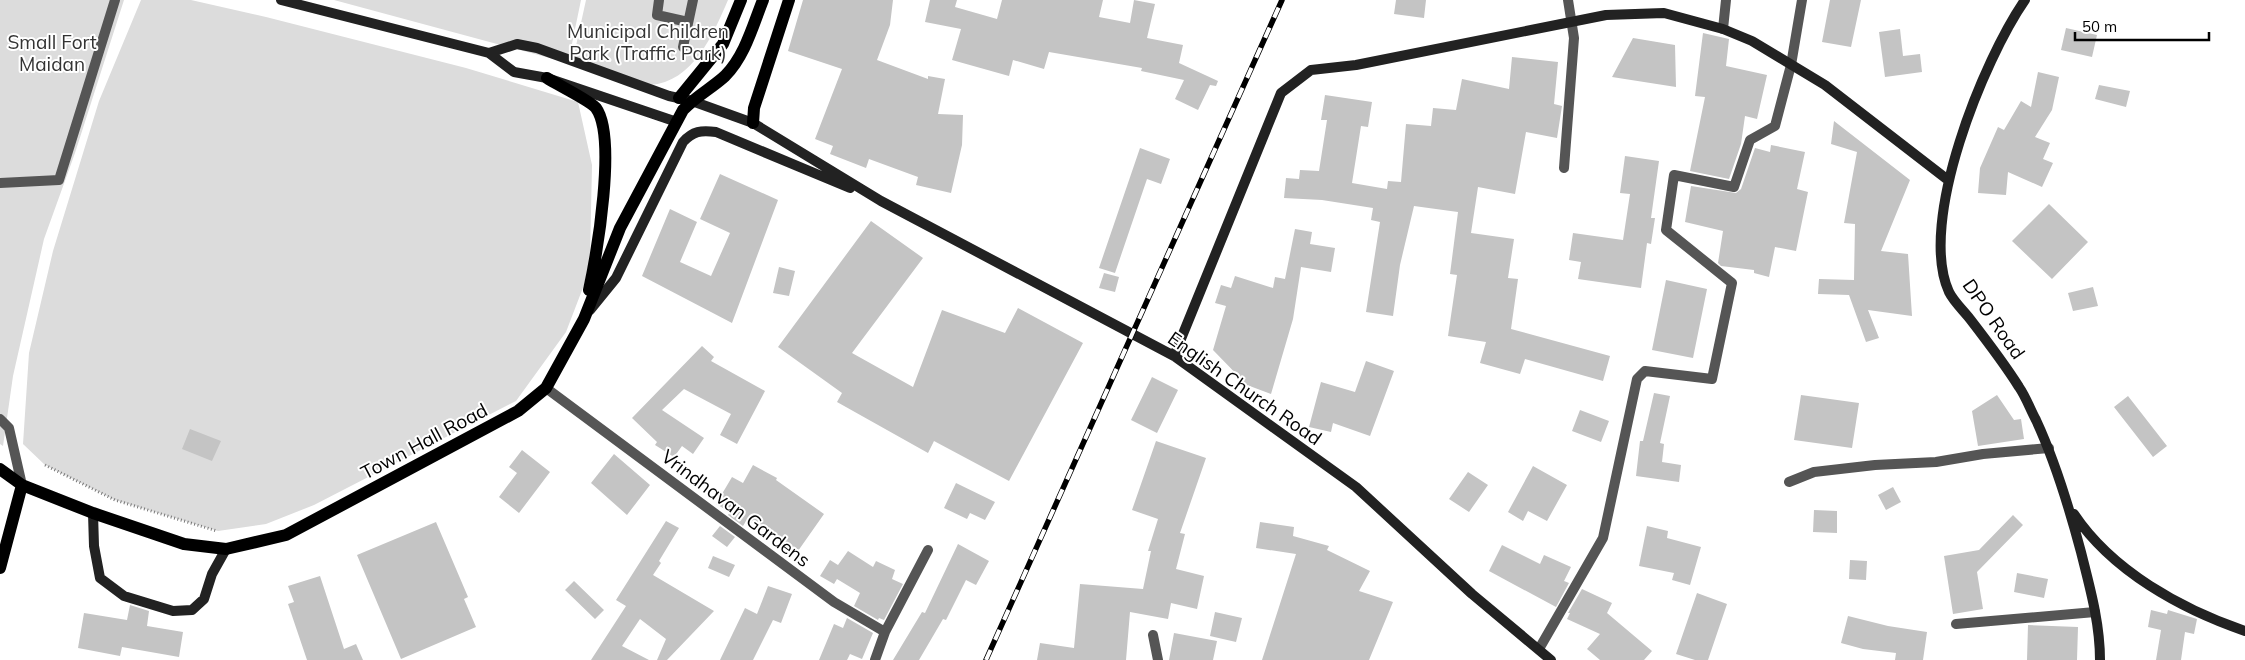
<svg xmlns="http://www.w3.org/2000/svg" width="2245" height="660" font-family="Mulish,sans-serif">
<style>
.green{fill:#dcdcdc}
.building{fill:#c4c4c4}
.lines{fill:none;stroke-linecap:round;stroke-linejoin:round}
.path{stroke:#777;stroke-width:3;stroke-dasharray:1 2.5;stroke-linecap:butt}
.lane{stroke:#555;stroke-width:10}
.street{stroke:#555;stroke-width:10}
.secondary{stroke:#222;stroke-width:10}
.primary{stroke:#000;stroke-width:12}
.rail-casing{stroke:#000;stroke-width:5.5}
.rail{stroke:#fff;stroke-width:4;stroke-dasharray:11;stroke-linecap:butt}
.labels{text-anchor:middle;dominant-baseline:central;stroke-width:4;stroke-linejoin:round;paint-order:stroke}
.park-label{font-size:19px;fill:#333;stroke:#fff}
.street-label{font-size:19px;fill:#000;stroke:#fff}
</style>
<rect width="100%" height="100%" fill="#fff"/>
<!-- green -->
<path class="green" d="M0 0H124L75 153 44 239 13 376 3 446 0 444Z
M141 0H191L266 17 466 68 578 102 592 165 590 258 584 285 566 332 516 401 314 505 266 524 218 531 115 500 45 465 23 444 29 353 53 251 99 101Z
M334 0H581L568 63Z
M586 0H728C713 35 693 82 650 85 638 86 587 68 572 64Z"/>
<!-- building -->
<path class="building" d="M803 0H893L890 25 877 60 928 79V76L945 79 938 114 963 115 962 145 951 193 916 185 918 177 869 159 866 168 830 154 833 146 815 139 842 69 788 51Z
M930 0H957L955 7 997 19 1002 0H1103L1099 17 1130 23 1134 0 1155 4 1147 38 1183 45 1179 63 1218 81 1216 86 1210 85 1198 110 1175 99 1184 80 1141 71 1142 68 1049 52 1044 69 1013 60 1009 76 952 60 961 29 925 22Z
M1396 0H1426L1424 18 1394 14Z
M1830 0H1861L1851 47 1822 42Z
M2066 28 2097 35 2092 57 2061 50Z
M1900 29 1903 56 1920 54 1922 72 1885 77 1879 32Z
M1703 33 1729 39 1726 66 1767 75 1757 119 1745 116 1741 144 1729 179 1690 171 1705 97 1695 96Z
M1633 38 1675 45 1676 87 1612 77Z
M1512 57 1558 62 1554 104 1562 106 1557 138 1526 132 1515 194 1478 187 1471 233 1514 239 1508 278 1518 279 1511 329 1610 356 1603 381 1525 359 1520 374 1480 363 1486 342 1448 336 1457 275 1450 274 1458 212 1414 206 1400 265 1393 316 1366 312 1380 222 1371 220 1373 208 1322 200 1284 198 1286 178 1299 179 1300 170 1319 171 1327 120H1321L1325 95 1372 102 1368 127 1361 126 1352 183 1387 189 1388 181 1401 182 1406 124 1431 126 1433 108 1456 110 1462 79 1509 89Z
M2038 72 2059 77 2052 110 2035 137 2050 143 2043 159 2053 163 2042 187 2008 172 2006 195 1978 193 1980 168 1998 127 2004 130 2021 101 2031 107Z
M2099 85 2130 91 2126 107 2095 99Z
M1834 121 1910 180 1881 251 1908 254 1912 316 1868 310 1879 338 1866 342 1849 295 1818 294 1819 279 1854 280 1855 224 1844 223 1857 152 1831 144Z
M1771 145 1805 152 1797 189 1808 192 1796 251 1775 247 1769 277 1754 273V270L1721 266 1718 263 1723 231 1685 222 1691 186 1736 193 1741 189 1755 148 1770 152Z
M1140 148 1170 159 1161 184 1147 179 1115 273 1099 268Z
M1625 156 1659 161 1651 218H1655L1651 244 1647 243 1641 288 1578 279 1581 262 1569 260 1573 233 1623 240 1630 194 1620 193Z
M720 174 778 200 732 323 642 276 670 209 697 222 680 262 711 276 730 233 700 219Z
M2049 204 2088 242 2052 279 2012 241Z
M871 221 923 258 852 353 913 387 942 310 1005 333 1018 308 1083 343 1009 481 934 441 928 453 837 402 842 393 778 347Z
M1295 229 1312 232 1310 244 1335 248 1331 272 1301 267 1293 319 1271 394 1247 385 1213 350 1226 306 1215 303 1221 285 1231 288 1235 276 1273 288 1275 277 1285 279Z
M779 267 795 271 789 296 773 293Z
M1104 273 1119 277 1115 292 1099 288Z
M1666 280 1707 289 1693 358 1652 350Z
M2093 287 2098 306 2073 311 2068 293Z
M702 346 714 357 711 361 765 391 737 444 720 435 731 414 684 389 662 410 704 438 693 454 682 446 674 457 655 445 657 442 632 418Z
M1366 361 1394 371 1370 436 1333 423 1331 432 1309 427 1321 382 1355 392Z
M1152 377 1178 390 1157 433 1131 420Z
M1654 393 1670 396 1660 443 1664 444 1662 462 1681 465 1679 482 1636 476 1640 441H1643Z
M1801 395 1859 403 1852 448 1794 440Z
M1997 395 2014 420 2021 419 2024 439 1978 446 1972 411Z
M2128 396 2167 446 2153 457 2114 407Z
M1580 410 1609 421 1601 442 1572 431Z
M190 429 221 441 212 461 182 449Z
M1156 441 1206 458 1180 533 1185 534 1176 569 1204 576 1197 609 1171 603 1168 619 1130 612 1126 660H1037L1040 643 1074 648 1080 584 1143 589 1151 551H1148L1158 519 1132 510Z
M522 450 550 472 519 513 499 497 517 473 509 467Z
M614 454 650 485 627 515 591 483Z
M753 465 777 478 776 480 824 514 798 551 753 520 751 523 746 521 743 526 728 515 730 512 716 504 732 477 743 483Z
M1533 466 1567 485 1547 521 1528 511 1523 521 1508 512Z
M1468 472 1488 485 1469 512 1449 499Z
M956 483 995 502 985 520 970 513 967 519 944 508Z
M1893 487 1901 502 1886 510 1878 495Z
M1814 510 1837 511V533L1813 532Z
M2013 515 2023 525 1977 572 1983 609 1953 614 1944 556 1979 550Z
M666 521 679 528 659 561 661 563 653 575 714 611 667 660H657L666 639 640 619 622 646 649 660H591L626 606 616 600Z
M436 522 468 597 464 599 476 627 401 659 357 555Z
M1260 522 1294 527 1293 536 1329 546 1327 550 1370 571 1359 591 1393 602 1369 660H1262L1296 554 1256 548Z
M720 526 735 537 727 547 712 536Z
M1647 526 1668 531 1667 538 1701 547 1690 585 1672 580 1674 573 1639 566Z
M958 544 989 561 976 585 966 580 946 620 943 619 919 660H893L922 612 925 613Z
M1502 545 1540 564 1544 555 1571 567 1564 581 1569 583 1556 607 1489 571Z
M848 551 873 567 876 561 895 570 892 579 903 584 884 620 879 618 878 620 854 606 860 593 837 579 834 584 820 576 830 560 838 565Z
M713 556 735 565 729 577 708 568Z
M1850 560 1867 561 1866 580 1849 579Z
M2017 573 2048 579 2044 598 2014 592Z
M320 576 344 649 356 644 363 660H307L288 604 294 602 288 586Z
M574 581 604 610 595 619 565 590Z
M768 586 792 594 781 623 773 620 753 660H720L745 608 757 614Z
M1582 589 1612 603 1607 613 1652 651 1644 660H1600L1587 649 1600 634 1567 619 1570 613H1568Z
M1697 593 1727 604 1708 660H1695L1676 654Z
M130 605 149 611 147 626 183 632 179 657 122 647 120 656 78 648 84 613 127 620Z
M2151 610 2167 614 2168 610 2197 619 2194 634 2185 632 2181 660H2156L2161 630 2148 627Z
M1215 612 1242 618 1236 642 1210 636Z
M1848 616 1888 626 1927 632 1923 660H1895L1896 653 1863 649 1841 643Z
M847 618 873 633 862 659 850 654 847 660H819L834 624 843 628Z
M2028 625 2078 627 2077 660H2027Z
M1174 633 1217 641 1213 660H1169Z"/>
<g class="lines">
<!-- path -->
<path class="path" d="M45 465 115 500 217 531"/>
<!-- lane -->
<path class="lane" d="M659 0 657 15 688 22
M683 47 693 0
M0 183 59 180 115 0
M0 419 9 428 22 485"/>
<!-- street -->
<path class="street" d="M1723 29 1726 0
M1564 168 1574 38 1568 0
M546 388 834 602 885 632 875 660
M1789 482 1814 472 1875 465 1936 462 1983 454 2049 448
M1956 624 2095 612
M885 632 928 550
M1153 635 1158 660
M1539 649 1603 538 1637 379 1645 371 1712 379 1732 283 1666 230 1674 175 1734 187 1750 140 1775 126 1791 65 1802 0"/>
<!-- secondary -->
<path class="secondary" d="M281 0 489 53 514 72 547 78 677 122
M2025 0C1984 59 1917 222 1949 292 1954 302 1964 311 1970 319 1987 341 2004 363 2019 387 2026 397 2030 409 2036 420 2056 463 2069 507 2081 552 2090 588 2100 623 2100 660
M489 53 517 44 537 48 669 96 692 101 753 123 881 201 1174 356 1356 487 1472 594 1551 660
M590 310 616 278 683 142C693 131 701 130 716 132L850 188
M1174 356 1281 93 1311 70 1356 65 1606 15 1664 13 1723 29 1752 41 1825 85 1948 180
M93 513 94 546 100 578 124 596 173 611 192 610 204 599 212 574 226 549
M2074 514C2112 571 2181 609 2245 631"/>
<!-- primary -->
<path class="primary" d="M547 78C556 84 591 101 596 108 617 137 597 253 589 290
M679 98 723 44 741 0
M753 123 754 108 789 0
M0 469 22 485 93 513 184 544 226 549 286 535 518 411 546 388 584 319 620 228 683 110C696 96 712 88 725 76 745 56 753 25 763 0
M0 568 22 485"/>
<!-- rail casing -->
<g class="rail-casing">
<path id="rail" d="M986 660 1282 0"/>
</g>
<!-- rail -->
<use href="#rail" class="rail"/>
</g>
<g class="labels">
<!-- park labels -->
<g class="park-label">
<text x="648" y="31">Municipal Children<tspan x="648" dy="22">Park (Traffic Park)</tspan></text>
<text x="52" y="42">Small Fort<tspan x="52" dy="22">Maidan</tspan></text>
</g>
<!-- street labels -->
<g class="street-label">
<text transform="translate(1994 319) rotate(55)">DPO Road</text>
<text transform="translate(1245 388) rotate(35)">English Church Road</text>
<text transform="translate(424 441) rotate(-28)">Town Hall Road</text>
<text transform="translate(736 508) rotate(37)">Vrindhavan Gardens</text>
</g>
</g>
<!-- scale -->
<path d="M2075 32v8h134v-8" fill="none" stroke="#000000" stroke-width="2.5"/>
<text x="2082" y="32" font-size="15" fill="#000000" stroke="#ffffff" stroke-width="4" paint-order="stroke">50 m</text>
</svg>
